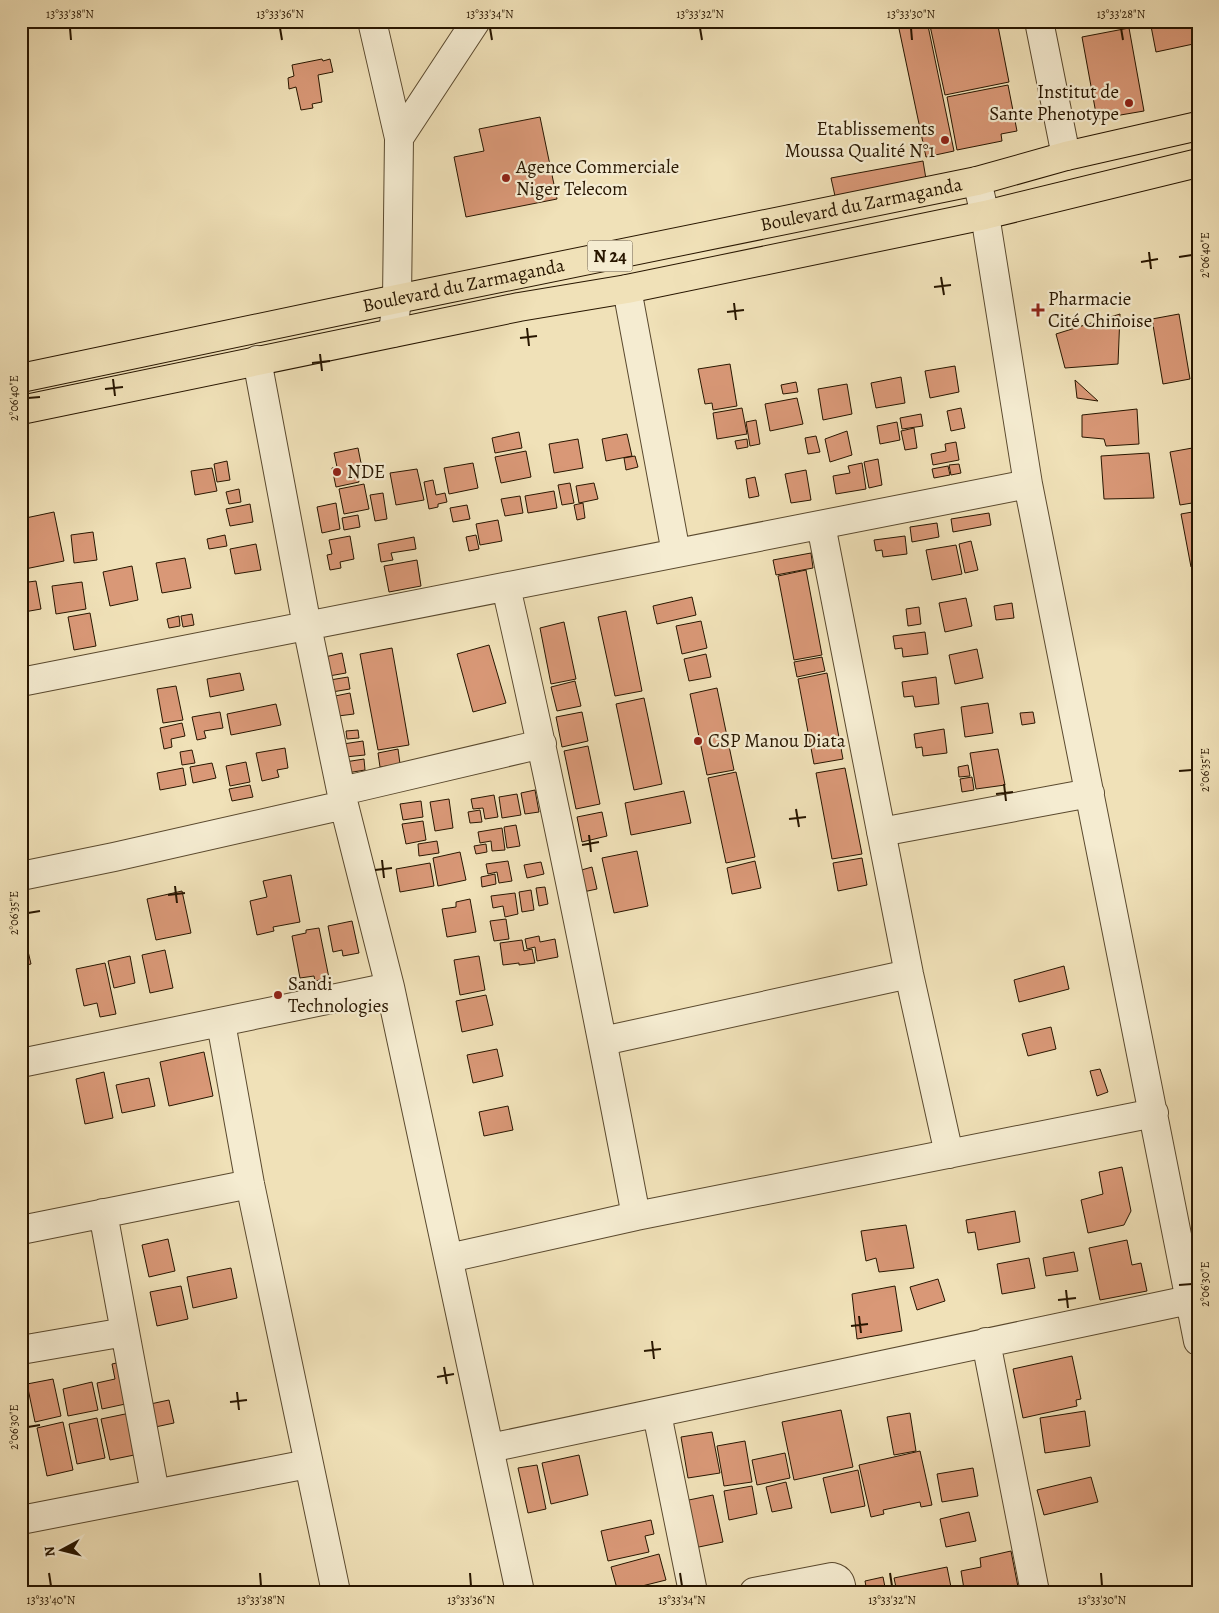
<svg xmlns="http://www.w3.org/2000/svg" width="1219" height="1613" font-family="Alegreya,serif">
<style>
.building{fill:#d99877;stroke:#281600}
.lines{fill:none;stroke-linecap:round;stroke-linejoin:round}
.minor-casing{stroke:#5a492e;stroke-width:30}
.major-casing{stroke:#281600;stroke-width:30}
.minor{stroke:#f5ecd1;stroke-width:28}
.major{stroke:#f0e1b8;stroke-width:28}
.ticks{fill:none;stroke:#281600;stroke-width:2}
.poi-dot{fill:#8f2418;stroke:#f5ecd1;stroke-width:2}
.labels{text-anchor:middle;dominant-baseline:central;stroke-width:4.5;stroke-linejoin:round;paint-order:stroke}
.shield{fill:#f5ecd1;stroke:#66563f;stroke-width:1}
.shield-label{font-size:18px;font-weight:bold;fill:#281600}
.poi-label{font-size:19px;fill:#281600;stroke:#f5ecd1;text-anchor:start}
.street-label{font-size:19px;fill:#281600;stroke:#f5ecd1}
.neatline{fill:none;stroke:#281600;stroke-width:2}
.ticks-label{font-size:12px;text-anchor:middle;fill:#281600}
</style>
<rect width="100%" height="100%" fill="#f0e1b8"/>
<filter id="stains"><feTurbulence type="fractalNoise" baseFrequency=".004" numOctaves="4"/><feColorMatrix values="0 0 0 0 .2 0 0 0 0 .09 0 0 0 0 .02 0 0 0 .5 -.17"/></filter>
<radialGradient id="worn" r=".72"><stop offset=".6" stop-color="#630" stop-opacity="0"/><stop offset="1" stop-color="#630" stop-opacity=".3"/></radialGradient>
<!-- building -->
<path class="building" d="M910 21H927L954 151 926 157 898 24Z
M929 21H997L1009 82 945 95Z
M1150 21H1198V43L1156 52Z
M1129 28 1144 111 1097 119 1082 37Z
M322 59 323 61 330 59 333 72 318 75 322 102 312 104 313 108 301 110 296 87 289 89 288 78 294 76 292 65Z
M1008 85 1017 131 1001 134 1002 141 957 150 947 97Z
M540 117 557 199 466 217 454 157 484 151 479 129Z
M923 161 926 179 835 196 831 178Z
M1120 314 1118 364 1065 368 1056 334Z
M1179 314 1190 379 1163 384 1152 319Z
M730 364 737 406 713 410 712 403 705 404 698 369Z
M955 366 959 392 930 398 925 371Z
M901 377 905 403 876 408 871 383Z
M1075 380 1098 401 1077 398Z
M796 382 798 392 783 394 781 385Z
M847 384 852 414 823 420 818 389Z
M797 398 803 424 770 431 765 404Z
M742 408 747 434 717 439 713 413Z
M961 408 965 428 951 431 947 411Z
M1137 409 1139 444 1106 446 1104 439 1082 437V415Z
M921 414 923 426 902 429 900 418Z
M756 420 760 444 750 446 746 422Z
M897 422 900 440 880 444 877 426Z
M914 428 917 448 905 450 901 431Z
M847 431 852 455 830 462 825 439Z
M519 432 522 448 495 453 492 438Z
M627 434 632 456 606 461 602 439Z
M816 436 820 452 808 454 805 438Z
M578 439 583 468 554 473 549 444Z
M747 439 748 447 737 449 735 441Z
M956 442 959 460 933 465 931 454 946 451 945 444Z
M1198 447V502L1180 505 1170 452Z
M358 448 362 468 356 469 359 482 336 487 332 468 337 467 334 453Z
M526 451 531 477 501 483 495 457Z
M1149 453 1154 498 1104 499 1101 456Z
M635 456 638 467 626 470 624 458Z
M878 459 882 485 869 488 864 462Z
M227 461 230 480 217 482 214 464Z
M473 463 478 488 449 494 444 468Z
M862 463 866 489 836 494 833 476 850 473 848 466Z
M959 464 961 473 951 475 949 465Z
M948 466 950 475 934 478 932 469Z
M212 468 217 491 195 495 191 471Z
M417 469 424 500 396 505 390 473Z
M806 470 811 500 791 503 785 474Z
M755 477 759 496 749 498 746 479Z
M433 480 436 495 445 493 447 502 438 504V507L429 509 424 482Z
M570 483 574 503 562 505 558 485Z
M594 483 598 499 579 503 576 486Z
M364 484 369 509 344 514 339 489Z
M239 489 241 502 229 504 226 492Z
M554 491 557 508 528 513 525 496Z
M383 493 387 519 375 521 370 495Z
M520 496 523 513 505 516 501 499Z
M336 503 340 529 322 533 317 507Z
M583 503 585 518 577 520 574 505Z
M250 504 253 522 230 526 226 509Z
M467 505 470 519 453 522 450 508Z
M1198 511V566L1191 567 1181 514Z
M54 512 64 561 25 569 21 550V519Z
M989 513 991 525 953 532 951 519Z
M358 515 360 527 344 530 342 518Z
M498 520 502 541 480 545 476 524Z
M937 523 939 537 912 542 910 527Z
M93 532 97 560 74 563 71 535Z
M225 535 227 546 209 549 207 539Z
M476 535 479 549 469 551 466 537Z
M350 536 354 559 340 562 341 568 330 570 327 555 332 554 329 540Z
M905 536 907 554 883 557 882 550 876 551 874 540Z
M414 537 416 549 391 553 393 560 381 562 378 544Z
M971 541 978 570 965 573 959 544Z
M256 544 261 570 235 574 230 549Z
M956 545 962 574 932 580 926 550Z
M811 553 813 568 776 575 773 560Z
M185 558 191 588 162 593 156 563Z
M417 560 421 586 389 592 384 566Z
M132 566 138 600 110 606 103 572Z
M806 570 822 655 794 660 778 576Z
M36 581 41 609 24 612 21 583Z
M82 582 86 609 56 614 52 586Z
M692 597 696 615 657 624 653 606Z
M966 598 972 626 945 632 939 603Z
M1012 603 1014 618 996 620 994 606Z
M919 607 921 624 908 626 906 609Z
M626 611 642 691 615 696 598 617Z
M90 613 96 646 74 650 68 617Z
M192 614 194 625 183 627 181 616Z
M179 616 180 626 169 628 167 619Z
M701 621 707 648 682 654 676 626Z
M564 622 576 679 551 684 540 628Z
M925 632 928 654 903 657 902 648 895 649 893 636Z
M489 645 506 703 473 712 457 654Z
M392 648 409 745 378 750 360 654Z
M977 649 983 678 955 684 949 655Z
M342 653 346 673 329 676 325 657Z
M706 654 711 677 689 681 684 659Z
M822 657 825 671 797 677 794 662Z
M240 673 244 690 210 697 207 679Z
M827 673 843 759 814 764 798 679Z
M348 677 350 689 332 692 330 680Z
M936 677 939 704 915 707 913 696 904 697 902 682Z
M575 681 581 706 557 711 551 687Z
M176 686 183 720 163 723 157 689Z
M717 688 734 770 707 775 690 694Z
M350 693 354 714 338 716 335 696Z
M644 698 662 784 634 790 616 704Z
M988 703 993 733 965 737 961 707Z
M276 704 281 725 231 735 227 714Z
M220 712 223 728 204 731 206 738 197 740 192 717Z
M582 712 588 741 562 747 556 717Z
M1033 712 1035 723 1022 725 1020 713Z
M182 723 185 736 171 739 172 747 164 749 160 728Z
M944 729 947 753 923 756 922 747 916 748 914 734Z
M358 730 359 738 347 739 346 731Z
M363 741 365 755 345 757 343 744Z
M588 746 600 804 576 809 564 751Z
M285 748 288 768 277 770 279 777 262 781 256 753Z
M398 749 400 764 380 767 378 753Z
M998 749 1005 785 976 789 970 753Z
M192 750 195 763 182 765 180 752Z
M364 759 365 770 347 773 345 762Z
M246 762 250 782 230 786 226 766Z
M212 763 216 778 193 783 190 767Z
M968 765 970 776 959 777 958 767Z
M183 768 186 785 160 790 157 773Z
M845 768 862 854 832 859 816 773Z
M736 772 755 857 726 863 708 778Z
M972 777 974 790 962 792 960 779Z
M250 785 253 797 232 801 229 789Z
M535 790 539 812 525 814 521 793Z
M684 791 691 823 631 835 625 803Z
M517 794 521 815 502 818 499 797Z
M494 795 498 817 485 819 483 808 473 809 471 799Z
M449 799 453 828 435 831 430 802Z
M421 801 423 817 403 820 400 804Z
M480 810 482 822 470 823 468 812Z
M602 812 607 836 582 842 577 817Z
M423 821 426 840 406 844 402 824Z
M516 825 520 846 507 848 504 827Z
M502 828 505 850 492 851 491 841 480 843 478 832Z
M437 841 439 853 419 856 418 844Z
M486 844 487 852 476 854 474 846Z
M637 851 648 906 614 913 602 858Z
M460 852 466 880 438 886 433 858Z
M862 858 867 885 838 891 833 863Z
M508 861 512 881 499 883 497 872 488 874 486 864Z
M755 861 761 888 732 894 727 868Z
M541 862 544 874 527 878 524 865Z
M430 863 434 886 400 892 396 869Z
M592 867 597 889 583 892 578 871Z
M495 874 496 884 482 887 481 877Z
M291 875 300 922 273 927 274 931 257 935 250 901 267 897 263 881Z
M545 887 548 904 539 906 536 888Z
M531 890 534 910 522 912 519 892Z
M182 891 191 933 156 940 147 899Z
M515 893 518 914 505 917 503 906 493 908 491 896Z
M470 899 476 932 447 937 442 909 456 907V902Z
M506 919 509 939 494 941 490 921Z
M21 921 31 964 21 966Z
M352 921 359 953 343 956 342 950 333 952 328 926Z
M319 928 329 978 315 981 314 976 300 978 292 936 306 933V930Z
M539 936 540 942 555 939 558 957 537 961 535 947 527 949 525 939Z
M522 940 524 951 532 949 535 963 519 965V963L503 965 500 943Z
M165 950 173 988 150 993 142 955Z
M130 956 135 983 114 988 108 961Z
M479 956 485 990 460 995 454 960Z
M105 963 116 1014 100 1017 97 1003 84 1006 76 969Z
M1064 966 1069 989 1019 1002 1014 980Z
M486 995 493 1025 462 1032 456 1001Z
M1051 1027 1056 1049 1028 1056 1022 1034Z
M497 1049 503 1076 473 1083 467 1055Z
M204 1052 213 1096 169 1106 160 1062Z
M1100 1069 1108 1092 1097 1096 1090 1071Z
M104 1072 113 1118 85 1124 76 1079Z
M149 1078 155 1106 122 1113 116 1085Z
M508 1106 513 1130 484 1136 479 1112Z
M1192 1155H1198V1177H1194Z
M1122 1167 1131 1211 1124 1225 1088 1233 1081 1200 1103 1194 1099 1172Z
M1015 1211 1020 1242 978 1250 975 1232 968 1233 966 1220Z
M906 1225 914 1268 879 1272 876 1258 866 1261 861 1231Z
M168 1239 175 1271 149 1277 142 1245Z
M1127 1240 1132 1265 1141 1263 1147 1291 1100 1300 1089 1248Z
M1074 1252 1078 1271 1046 1276 1043 1258Z
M1029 1258 1035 1288 1002 1294 997 1264Z
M231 1268 237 1298 193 1308 187 1277Z
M938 1279 945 1301 917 1310 910 1287Z
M181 1286 188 1319 157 1326 150 1292Z
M895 1286 902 1331 857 1339 852 1294Z
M1072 1356 1081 1399 1076 1400 1077 1406 1023 1418 1013 1369Z
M121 1362 130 1403 102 1409 97 1383 115 1379 112 1364Z
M53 1379 61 1416 35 1422 27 1384Z
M92 1382 98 1410 68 1416 63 1389Z
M169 1400 174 1423 146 1429 141 1406Z
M841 1410 853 1467 794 1480 782 1422Z
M1085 1411 1090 1446 1045 1453 1040 1418Z
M130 1413 139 1454 110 1460 101 1419Z
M910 1413 916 1451 894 1455 887 1417Z
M97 1418 105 1458 77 1464 69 1424Z
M63 1422 73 1470 47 1476 37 1428Z
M712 1432 720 1473 688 1478 681 1437Z
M745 1441 752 1482 724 1486 717 1446Z
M920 1451 932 1505 921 1507 920 1502 883 1510 884 1514 871 1517 859 1465Z
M785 1453 790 1478 757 1485 752 1460Z
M579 1455 588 1495 551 1504 542 1463Z
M537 1465 546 1509 528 1513 518 1468Z
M973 1468 978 1496 942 1502 937 1474Z
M858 1470 865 1506 831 1513 823 1478Z
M1091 1477 1098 1502 1044 1515 1037 1490Z
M786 1482 792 1508 772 1512 766 1487Z
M752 1486 757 1514 729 1520 724 1491Z
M713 1495 723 1542 694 1548 684 1501Z
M969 1512 976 1541 946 1547 940 1519Z
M651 1520 654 1534 645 1536 649 1552 608 1561 601 1531Z
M1011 1551 1019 1592H958V1590L964 1589 961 1571 981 1567 980 1558Z
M659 1554 666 1580 618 1592 611 1567Z
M947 1567 952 1592H897L894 1578Z
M883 1577 886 1592H867L865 1581Z
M673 1587 674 1592H651Z"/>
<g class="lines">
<!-- minor casing -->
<g class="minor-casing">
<path id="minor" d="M372 21 399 138 397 299 393 333
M1039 21 1066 156
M399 138 476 21
M977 181 985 215 1028 484 1198 1341
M627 289 676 553
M257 360 307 626 344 805 390 987 520 1592
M821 525 909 974 949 1154
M506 587C554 796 596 1005 636 1216
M21 682 1028 484
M342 791 542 744
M881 832 1090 793
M21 876 114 857 344 805
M221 1023 250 1184 336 1592
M603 1041 909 974
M21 1063 390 987
M103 1213 125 1332
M21 1230 250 1184
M449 1258 636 1216 1154 1113
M986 1342 1035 1592
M21 1350 125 1332 155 1493
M657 1414 693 1592
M490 1448 1189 1300
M21 1520 308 1464
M754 1592 832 1577C841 1579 841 1584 842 1592"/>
</g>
<!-- major casing -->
<g class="major-casing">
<g id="major">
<path id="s1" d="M21 378 397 299 977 181 1066 156 1198 126"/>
<path d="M21 410 519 307 627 289 985 215 1198 163"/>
</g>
</g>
<!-- minor -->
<use href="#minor" class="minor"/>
<!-- major -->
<use href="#major" class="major"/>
</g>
<!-- ticks -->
<path class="ticks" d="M70 28 71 40M280 28 282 40M490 28 492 40M700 28 702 40M911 28 912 40M1121 28 1123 40M1149 252 1151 269M1179 257 1192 255M1141 262 1158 259M941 277 944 295M934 287 951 285M734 303 736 320M727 312 744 310M527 328 529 346M520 338 537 336M320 354 322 371M312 363 330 361M113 379 115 396M105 389 123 387M28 398 40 397M1179 771 1192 770M1004 784 1006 801M996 794 1013 792M796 809 799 827M789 819 806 817M589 835 591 852M582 845 599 842M382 860 384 878M375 870 392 868M175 886 177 903M168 895 185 893M28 913 40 911M1179 1285 1192 1284M1066 1290 1068 1308M1058 1300 1076 1298M859 1316 861 1333M851 1326 868 1324M652 1341 654 1359M644 1351 661 1349M444 1367 447 1384M437 1377 454 1374M237 1392 239 1410M230 1402 247 1400M28 1427 40 1425M49 1573 51 1586M260 1573 261 1586M470 1573 471 1586M680 1573 682 1586M890 1573 892 1586M1101 1573 1102 1586"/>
<!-- markers -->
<g class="poi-dot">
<circle cx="1129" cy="103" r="5"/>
<circle cx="945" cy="140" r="5"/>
<circle cx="506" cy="178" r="5"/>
<path d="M1035.5 302.5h5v5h5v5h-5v5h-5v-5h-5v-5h5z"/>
<circle cx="337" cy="472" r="5"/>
<circle cx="698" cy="741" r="5"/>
<circle cx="278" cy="995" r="5"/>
</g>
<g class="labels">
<!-- shield labels -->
<rect class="shield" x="587.5" y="240.5" width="45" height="31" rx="4"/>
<g class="shield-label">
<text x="610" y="256">N 24</text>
</g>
<!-- poi labels -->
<g class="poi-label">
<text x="1119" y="92" text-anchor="end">Institut de<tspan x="1119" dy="22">Sante Phenotype</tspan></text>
<text x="935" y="129" text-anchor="end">Etablissements<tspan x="935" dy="22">Moussa Qualité N°1</tspan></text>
<text x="516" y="167">Agence Commerciale<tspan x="516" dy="22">Niger Telecom</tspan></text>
<text x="1048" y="299">Pharmacie<tspan x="1048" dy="22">Cité Chinoise</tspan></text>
<text x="347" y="472">NDE</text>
<text x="708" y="741">CSP Manou Diata</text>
<text x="288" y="984">Sandi<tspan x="288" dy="22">Technologies</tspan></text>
</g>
<!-- street labels -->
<g class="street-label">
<text stroke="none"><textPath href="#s1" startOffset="858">Boulevard du Zarmaganda</textPath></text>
<text stroke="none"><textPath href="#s1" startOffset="452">Boulevard du Zarmaganda</textPath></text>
</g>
</g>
<!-- margin -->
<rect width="1219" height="1613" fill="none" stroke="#f0e1b8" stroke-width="55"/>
<!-- north arrow -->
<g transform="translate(62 1550) rotate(263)" stroke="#f5ecd1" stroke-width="4" paint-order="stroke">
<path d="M0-4L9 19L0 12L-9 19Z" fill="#281600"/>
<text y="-8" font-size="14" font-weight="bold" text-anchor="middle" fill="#281600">N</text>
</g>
<rect x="28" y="28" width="1164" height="1558" class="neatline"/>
<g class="ticks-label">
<text x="70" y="18">13°33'38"N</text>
<text x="280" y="18">13°33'36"N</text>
<text x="490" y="18">13°33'34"N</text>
<text x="700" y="18">13°33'32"N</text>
<text x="911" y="18">13°33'30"N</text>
<text x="1121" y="18">13°33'28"N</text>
<text transform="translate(1205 255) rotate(-90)" y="4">2°06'40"E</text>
<text transform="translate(14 398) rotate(-90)" y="4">2°06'40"E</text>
<text transform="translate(1205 770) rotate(-90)" y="4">2°06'35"E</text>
<text transform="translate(14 913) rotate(-90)" y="4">2°06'35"E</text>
<text transform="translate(1205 1284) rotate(-90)" y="4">2°06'30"E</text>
<text transform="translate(14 1427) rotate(-90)" y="4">2°06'30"E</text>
<text x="51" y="1604">13°33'40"N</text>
<text x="261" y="1604">13°33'38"N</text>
<text x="471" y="1604">13°33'36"N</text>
<text x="682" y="1604">13°33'34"N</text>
<text x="892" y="1604">13°33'32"N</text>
<text x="1102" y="1604">13°33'30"N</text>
</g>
<rect width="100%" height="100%" filter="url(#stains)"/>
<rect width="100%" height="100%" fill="url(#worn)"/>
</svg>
